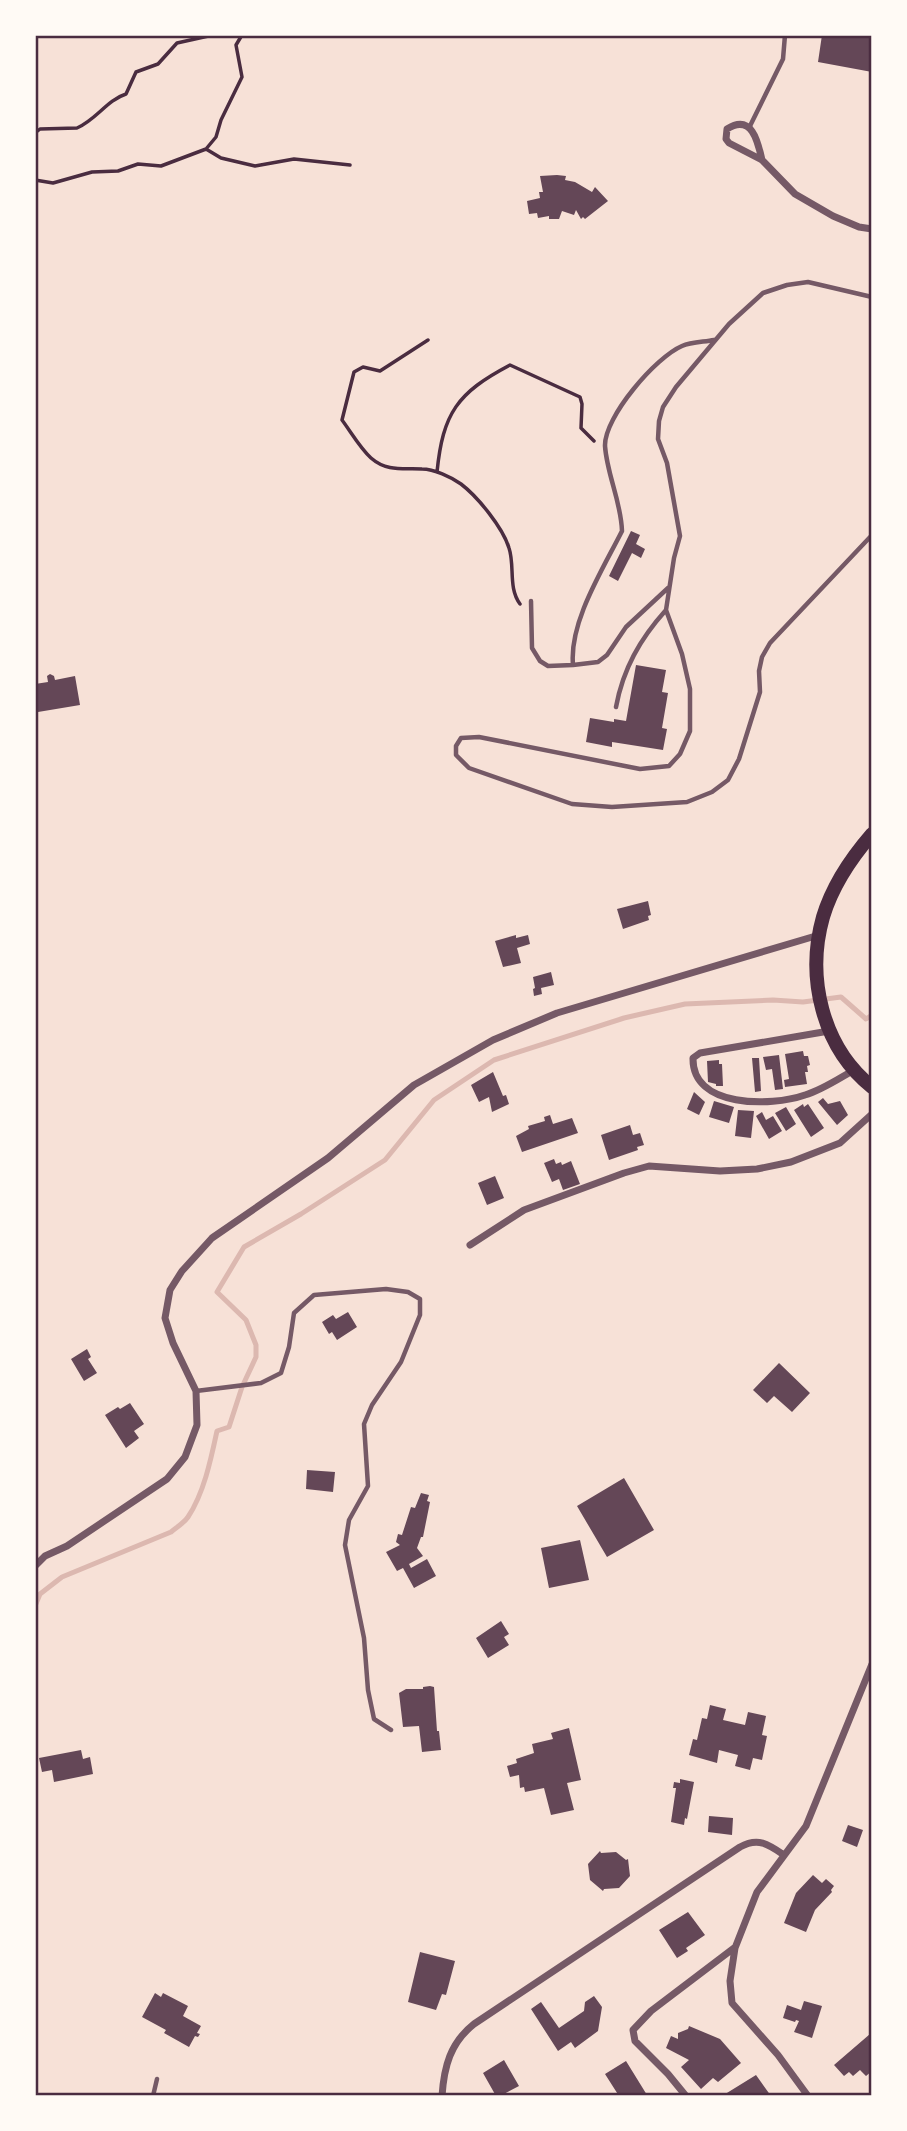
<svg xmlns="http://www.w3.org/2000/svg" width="907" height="2131" font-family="Mulish,sans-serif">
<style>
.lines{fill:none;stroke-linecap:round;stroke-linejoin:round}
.stream{stroke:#dcb8b0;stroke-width:5}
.building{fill:#644757}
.path{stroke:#4a2c40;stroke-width:3.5}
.service{stroke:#755966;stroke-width:4.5}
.minor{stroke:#755966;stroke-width:7}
.primary{stroke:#4a2c40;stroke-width:14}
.neatline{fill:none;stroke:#4a2c40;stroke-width:2.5}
</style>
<rect width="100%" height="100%" fill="#f7e1d7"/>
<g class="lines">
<!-- stream -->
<path class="stream" d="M35 1606 40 1594 62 1577 171 1532C177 1527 184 1523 188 1517 204 1493 211 1459 217 1431L229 1427 242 1387 256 1357V1345L246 1320 217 1292 244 1247 301 1214 385 1160 434 1100 494 1060 624 1018 685 1004 773 1000 803 1002 841 997 866 1019 872 1015"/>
</g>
<!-- building -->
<path class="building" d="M822 35 840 38 841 36 850 37V35H872V72L818 62Z
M557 175 566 176 565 180 575 182 592 192 595 187 608 201 585 219 583 217 581 219 576 210 574 215 562 211 559 219H549V216L538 218 537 213 529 214 527 201 540 198 539 192H543L540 176Z
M631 531 640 535 636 544 645 549 641 558 632 553 618 581 609 576Z
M636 665 666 670 662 692 668 693 662 728 667 729 663 750 612 742V747L586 742 590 718 614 722V719L626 721Z
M50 674 54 676 55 680 75 676 80 705 38 712 35 684 48 682 47 676Z
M648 901 651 915 648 916 649 920 623 929 617 909Z
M516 935V938L528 935 530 944 517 948 521 963 503 967 495 941Z
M551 972 554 985 541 988 542 994 534 996 533 989 535 988 533 977Z
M803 1051 804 1056H808L810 1065 807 1066 808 1072H805L807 1084 785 1087 784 1080 789 1079 785 1054Z
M779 1055 783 1089 775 1090 772 1069 766 1070 763 1057Z
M752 1058H759L761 1091 755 1092Z
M719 1060V1064H722L723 1086H716V1084L708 1082 707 1061Z
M493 1072 503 1096 506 1095 509 1104 492 1112 489 1097 479 1102 471 1085Z
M694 1092 705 1102 699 1115 687 1109Z
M823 1098 828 1104 840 1101 848 1115 837 1125 818 1102Z
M714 1101 734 1107 729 1123 709 1117Z
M803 1104 804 1107 808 1104 824 1128 811 1137 794 1110Z
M786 1107 796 1124 786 1131 775 1113Z
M738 1110 754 1111 751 1138 735 1136Z
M762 1112 766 1120 773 1116 782 1131 769 1139 756 1116Z
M550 1115 553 1124 572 1118 578 1133 522 1152 516 1136 529 1129 528 1126 545 1121 544 1117Z
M630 1125 633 1135 640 1133 644 1145 637 1147 638 1150 609 1160 601 1135Z
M554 1159 556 1164 561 1162 562 1165 571 1161 580 1184 563 1190 559 1179 552 1182 544 1163Z
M495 1176 504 1198 487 1205 478 1183Z
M348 1312 357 1327 337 1340 332 1332 329 1334 322 1322 333 1315 336 1319Z
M87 1349 91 1357 88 1359 97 1373 84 1381 71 1359Z
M779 1363 810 1393 792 1412 774 1396 767 1403 753 1390Z
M130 1403 144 1424 134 1431 139 1438 126 1448 105 1415 118 1407 120 1409Z
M307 1470 335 1472 333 1492 306 1489Z
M624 1478 654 1530 607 1557 577 1506Z
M421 1493 429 1495 427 1501 430 1502 423 1537H421L417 1548 423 1556 409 1564 411 1568 427 1559 436 1576 414 1588 403 1568 397 1571 386 1552 400 1545 396 1542 398 1534 402 1535 411 1507 415 1508Z
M580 1540 589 1580 549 1588 541 1548Z
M501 1621 509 1634 504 1637 509 1645 488 1658 476 1638Z
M430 1686 434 1687 437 1731H439L441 1750 422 1752 419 1726 403 1727 399 1693 406 1689H423V1687Z
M710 1705 726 1709 723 1720 745 1725 748 1712 766 1716 762 1735 767 1736 762 1760 753 1758 750 1770 735 1766 738 1755 719 1750 717 1763 689 1755 693 1739 697 1740 702 1718 707 1719Z
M569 1728 581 1780 567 1783 574 1810 551 1815 544 1788 525 1792 524 1787 520 1788 519 1775 510 1777 507 1766 517 1763 516 1759 534 1753 532 1744 553 1739 551 1733Z
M81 1750 83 1759 90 1757 93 1774 54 1782 52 1770 42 1772 39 1758Z
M680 1779 694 1782 687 1819 685 1818 684 1825 671 1822 676 1788H673L674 1782 680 1783Z
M709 1816 733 1818 732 1835 708 1832Z
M848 1825 863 1830 857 1847 842 1841Z
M600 1851 601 1853 616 1852 626 1860 628 1859 630 1876 619 1888 604 1889 603 1891 590 1880 588 1864Z
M813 1875 822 1883 826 1879 834 1886 831 1890 832 1892 815 1910 806 1932 784 1923 796 1893Z
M688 1912 705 1935 686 1948 688 1951 677 1958 659 1930Z
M420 1952 455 1961 446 1995 442 1994 436 2010 408 2002Z
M155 1993 161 1997 163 1993 188 2006 183 2016 201 2026 197 2033 200 2034 198 2037 195 2036 189 2047 164 2033 166 2030 142 2017Z
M594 1996 602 2007 598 2031 575 2048 571 2042 558 2051 531 2009 541 2002 559 2028 584 2011 585 2002Z
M804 2001 822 2006 812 2038 794 2032 799 2021 796 2020 795 2022 783 2018 787 2005 801 2010Z
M689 2026 720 2039 741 2063 718 2082 713 2078 701 2089 681 2067 689 2060 666 2048 671 2036 678 2039V2033L688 2029Z
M870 2034 872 2036V2071L866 2076 860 2070 853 2076 849 2072 844 2076 834 2065Z
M504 2060 519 2086 500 2096H496L483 2073Z
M626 2061 647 2095 645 2096H619L605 2074Z
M756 2075 771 2096H722Z"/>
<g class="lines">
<!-- path -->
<path class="path" d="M35 133 40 129 77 128C96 120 107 100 126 94L136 72 158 64 177 43 213 35
M206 149 221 158 255 166 294 159 350 165
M35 180 53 183 92 172 118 171 138 164 161 166 206 149 216 137 221 120 242 77 236 45 242 35
M428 340 380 371 363 367 354 372 342 420C351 432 360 448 371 458 387 472 403 468 422 469 434 469 451 477 461 484 478 497 503 528 509 548 515 566 508 588 520 604
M437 472C443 413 457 393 510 365L580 397 582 404 581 428 594 441"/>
<!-- service -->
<path class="service" d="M749 128 783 59 785 35
M872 297 808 282 787 285 763 293 729 324 676 387 663 407 659 421 658 439 667 463 680 536 674 558 666 610 682 654 690 689V731L680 754 669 766 640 769 479 737 461 738 456 746V755L469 768 572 804 612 807 687 802 712 792 728 780 739 759 760 692 759 671 762 657 770 643 872 535
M531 601 532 648 540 661 548 666 573 665 598 662 607 655 626 627 668 588
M573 665C569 622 603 569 622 531 621 501 607 475 605 446 604 417 656 357 682 346 691 342 704 342 714 340
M616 707C623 669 640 639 666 610
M196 1391 261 1383 281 1373 289 1347 294 1313 314 1295 386 1289 408 1292 420 1299V1315L401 1362 372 1405 364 1424 368 1486 349 1520 345 1545 364 1638 368 1690 374 1719 391 1730
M153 2096 157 2079"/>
<!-- minor -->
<path class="minor" d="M762 160C758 142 752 113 727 129L726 139 729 143 762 160 795 194 833 216 859 227 872 229
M829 1031 700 1053 693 1058C692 1108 771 1107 805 1095 822 1090 838 1079 854 1070
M470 1245 524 1210 624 1173 649 1166 720 1171 757 1169 791 1162 840 1143 872 1114
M35 1566 45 1556 67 1546 167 1479 185 1457 197 1425 196 1391 173 1343 165 1318 170 1290 182 1271 212 1238 328 1158 414 1085 493 1040 557 1013 819 935
M442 2096C444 2067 450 2043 474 2024L740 1847C758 1837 768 1844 784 1855
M686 2096 668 2074 635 2041 633 2030 651 2011 734 1948
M808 2096 778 2055 732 2003 730 1981 735 1948 757 1892 806 1826 872 1664"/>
<!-- primary -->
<path class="primary" d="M872 834C852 857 832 887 823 917 806 977 822 1047 872 1087"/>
</g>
<!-- border -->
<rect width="907" height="2131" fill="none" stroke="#fffaf5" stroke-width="74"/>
<rect x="37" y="37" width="833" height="2057" class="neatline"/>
</svg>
